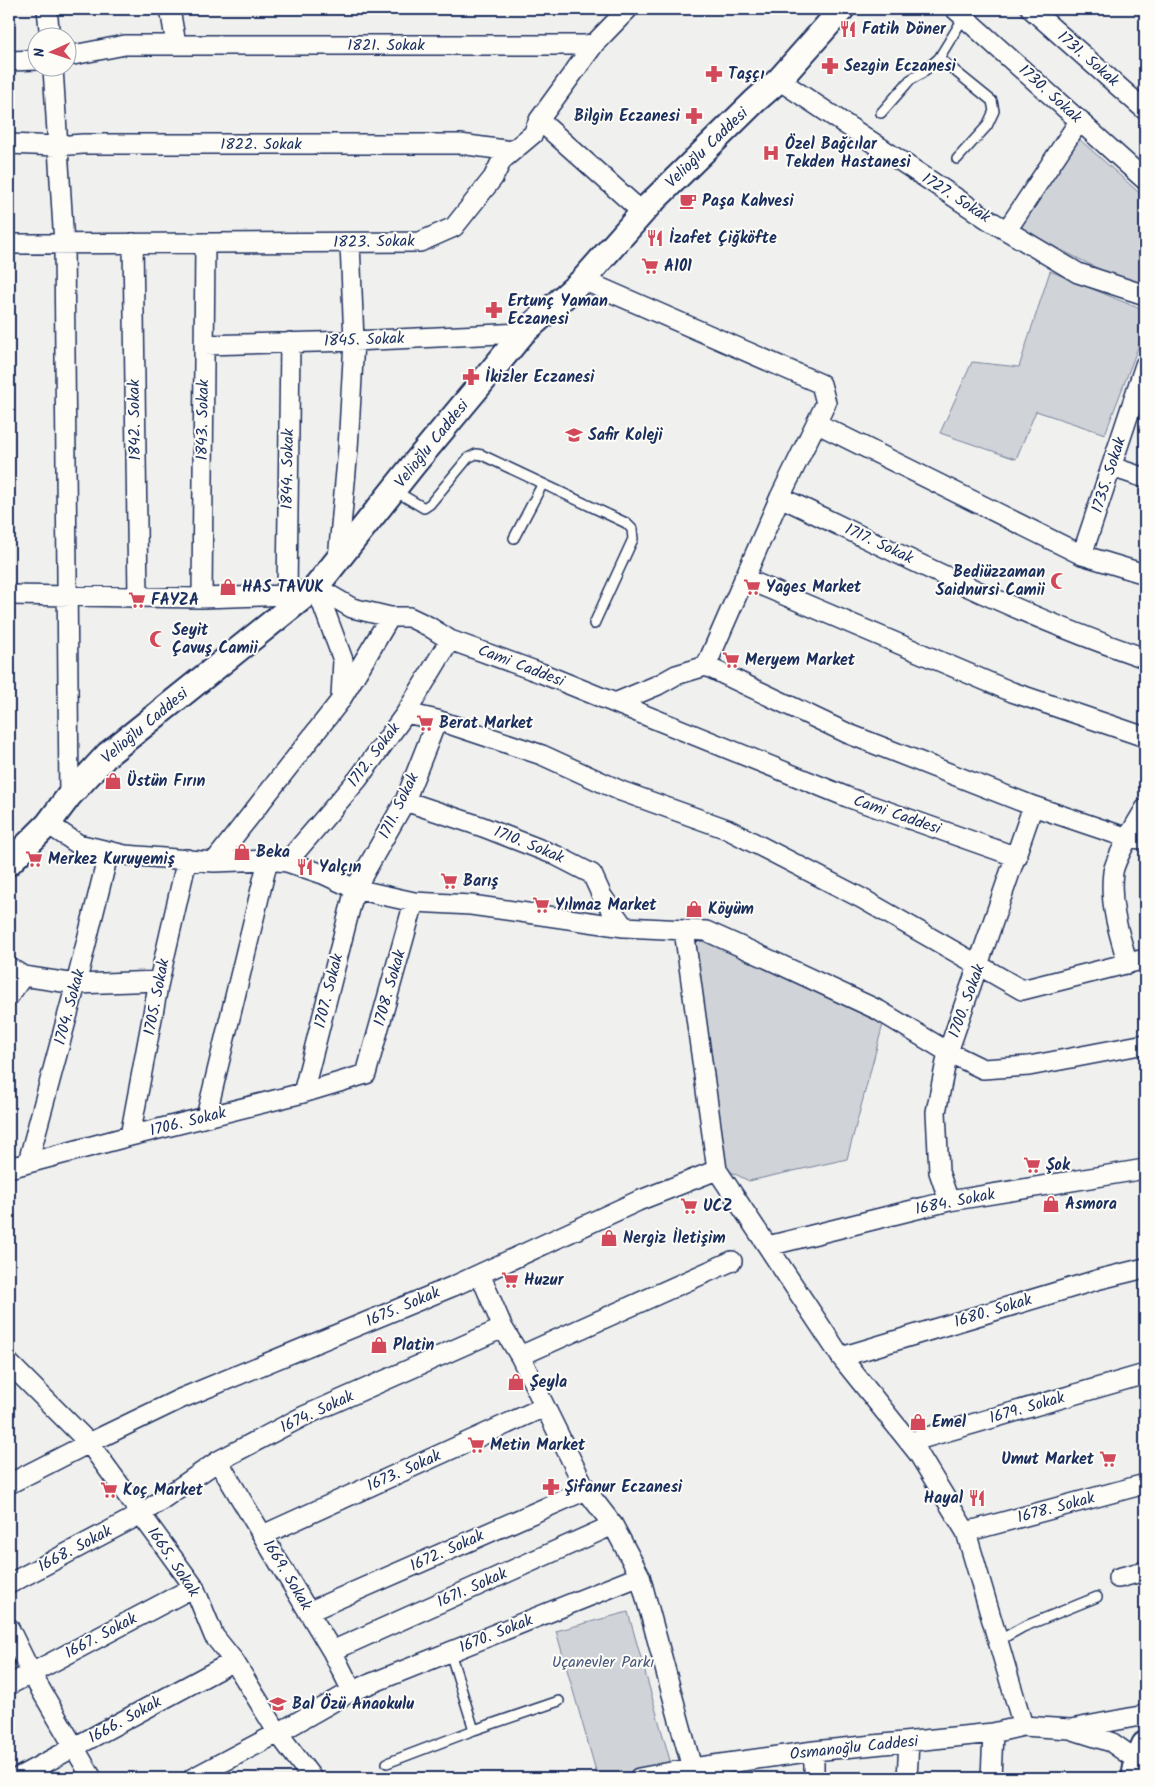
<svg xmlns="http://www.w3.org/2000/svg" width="1154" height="1787" font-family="Kalam,sans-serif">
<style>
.green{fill:#d0d3d8;stroke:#76819b}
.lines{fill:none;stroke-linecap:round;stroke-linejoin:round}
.service-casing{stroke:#1b2f5e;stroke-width:12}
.minor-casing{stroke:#1b2f5e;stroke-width:22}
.tertiary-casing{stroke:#1b2f5e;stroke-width:28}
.secondary-casing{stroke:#1b2f5e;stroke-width:30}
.service{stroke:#fdfcf7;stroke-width:9}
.minor{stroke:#fdfcf7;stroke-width:19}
.tertiary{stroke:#fdfcf7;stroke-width:24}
.secondary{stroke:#fdfcf7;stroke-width:26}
.labels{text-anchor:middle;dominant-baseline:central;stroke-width:4;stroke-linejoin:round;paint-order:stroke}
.poi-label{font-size:16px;font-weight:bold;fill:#1b2f5e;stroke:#fdfcf7;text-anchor:start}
.street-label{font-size:16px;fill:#1b2f5e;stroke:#fdfcf7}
.park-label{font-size:16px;fill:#48587c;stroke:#fdfcf7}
</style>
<rect width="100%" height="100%" fill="#f0f0ee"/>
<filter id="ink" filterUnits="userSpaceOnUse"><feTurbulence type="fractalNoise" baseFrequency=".02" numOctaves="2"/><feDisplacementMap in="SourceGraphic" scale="10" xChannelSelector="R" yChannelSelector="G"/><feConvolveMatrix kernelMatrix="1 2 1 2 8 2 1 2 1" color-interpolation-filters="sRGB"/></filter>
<g filter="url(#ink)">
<!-- green -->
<path class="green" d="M1078 138 1145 198V285L1101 270 1017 228Z
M1050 271 1145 311V329L1105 434 1036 411 1016 459 940 433 972 362 1019 367Z
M681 936 705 940 883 1024 847 1159 749 1181 713 1163Z
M628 1612 671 1764 613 1778H598L556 1631Z"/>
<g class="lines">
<!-- service casing -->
<g class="service-casing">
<path id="service" d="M939 58 992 101 994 111 987 126 957 159
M881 113 910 80 922 73 939 58 964 17
M395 491 424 508 430 504 468 458 476 454 482 455 626 523 632 529 633 539 594 624
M514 538 542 485
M998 1641 1023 1627 1097 1597
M450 1652 474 1730
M387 1763 474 1730 559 1701"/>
</g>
<!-- minor casing -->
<g class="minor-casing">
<path id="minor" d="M47 9 50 38
M170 9 176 44
M955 9 1145 180
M1031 9 1145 110
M68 56 125 45H586L595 43
M9 61 38 60
M53 68 64 244 69 796
M779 80 989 220 1078 273 1145 295
M539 120 642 212
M9 144 57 146 83 144H460L512 151
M1007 230 1080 120
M133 243 138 597
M9 244 420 242 454 227 493 178 502 160 533 134 539 120 595 43 628 9
M583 280 821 384 826 403 780 497 706 666
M204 345 354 341 523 333
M816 423 1082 555 1145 574
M1112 467 1145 478
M780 497C900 554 1019 616 1145 658
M1082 555 1145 365
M338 559 348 449 354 341 350 243
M744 578 1012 692 1145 737
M316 587 343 660 341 697
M9 595 202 598 287 595 316 587 352 608 390 617H409L428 626 450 640 541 673 847 797 1017 857
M287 595 290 342
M202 598 205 243
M615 703 658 685 676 675 706 666 849 734 1033 806 1128 838 1145 839
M406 713 437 720 542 755 621 791 727 829 861 898 1022 990 1145 959
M405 801 483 827 555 855 592 874 602 896 624 927
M48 824 78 844 125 855 214 862 268 860 287 862 323 874 355 889 414 902 471 905 624 927 706 931 753 952 878 1010 948 1052 983 1069 1029 1066 1145 1044
M214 862 340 701 390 617
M287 862 358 779 406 713 450 640
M684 930 717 1170 841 1357 918 1453 966 1532 1023 1726
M1128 964C1119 934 1109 904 1113 872 1116 856 1136 824 1145 809
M9 967 23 976 76 984 159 981
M9 996 23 976
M303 1093 355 889 405 801 437 720
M206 1117 268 860
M130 1136 159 981 187 859
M28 1162 76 984 109 851
M9 1168 130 1136 303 1093 366 1074 414 902
M949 1201 939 1172 936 1112 948 1052 1033 806
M768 1246 949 1201 1145 1169
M480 1274 503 1328 520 1356 586 1490 613 1525 640 1576 692 1768
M520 1356 732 1261
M841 1357 1100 1279 1145 1268
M9 1363 89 1443 194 1587 214 1636 234 1661 278 1733 312 1778
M910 1442 1145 1374
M218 1461 332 1651 352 1691
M9 1484 89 1443 180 1399 456 1285 638 1201 717 1170
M966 1532 1145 1484
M263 1535 544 1407
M1118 1578 1145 1571
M9 1584 141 1514 218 1461 304 1416 503 1328
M308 1612 586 1490
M9 1628 31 1673 92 1778
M332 1651 613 1525
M9 1685 194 1587
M1071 1729 1145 1715
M17 1778 234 1661
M193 1778 278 1733 352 1691 640 1576
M639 1778 692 1768 814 1751 993 1733 1023 1726 1070 1729 1111 1742 1138 1761 1145 1763
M814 1778V1751
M907 1778 909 1742
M991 1778 993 1733"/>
</g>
<!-- tertiary casing -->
<g class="tertiary-casing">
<path id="tertiary" d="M9 863 48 824 69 796 108 754 316 587 414 464 523 333 583 280 650 204 755 101 779 80 842 9"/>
</g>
<!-- secondary casing -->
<g class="secondary-casing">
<path id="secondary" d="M1135 1778 1138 1761 1145 1745"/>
</g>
<!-- service -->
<use href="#service" class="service"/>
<!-- minor -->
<use href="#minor" class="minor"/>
<!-- tertiary -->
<use href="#tertiary" class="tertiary"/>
<!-- secondary -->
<use href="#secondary" class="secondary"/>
</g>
</g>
<!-- icons -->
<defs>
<g id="restaurant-bare" transform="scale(1.35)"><path d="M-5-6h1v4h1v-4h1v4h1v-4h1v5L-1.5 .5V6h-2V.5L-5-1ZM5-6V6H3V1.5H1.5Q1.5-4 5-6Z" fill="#d1495b" stroke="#fdfcf7" stroke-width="2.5" paint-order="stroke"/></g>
<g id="pharmacy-bare" transform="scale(1.35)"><path d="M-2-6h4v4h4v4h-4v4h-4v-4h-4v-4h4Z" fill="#d1495b" stroke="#fdfcf7" stroke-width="2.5" paint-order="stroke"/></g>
<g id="hospital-bare" transform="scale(1.35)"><path d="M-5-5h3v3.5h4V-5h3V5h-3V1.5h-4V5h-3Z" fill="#d1495b" stroke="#fdfcf7" stroke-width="2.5" paint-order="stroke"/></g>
<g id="cafe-bare" transform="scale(1.35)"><path d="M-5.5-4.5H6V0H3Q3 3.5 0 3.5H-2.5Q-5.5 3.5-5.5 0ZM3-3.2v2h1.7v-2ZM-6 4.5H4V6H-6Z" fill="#d1495b" stroke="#fdfcf7" stroke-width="2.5" paint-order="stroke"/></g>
<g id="supermarket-bare" transform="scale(1.35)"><path d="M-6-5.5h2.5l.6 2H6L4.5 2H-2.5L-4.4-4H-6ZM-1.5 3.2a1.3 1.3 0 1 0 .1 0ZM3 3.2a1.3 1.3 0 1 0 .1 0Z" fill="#d1495b" stroke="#fdfcf7" stroke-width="2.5" paint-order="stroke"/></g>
<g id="school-bare" transform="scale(1.35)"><path d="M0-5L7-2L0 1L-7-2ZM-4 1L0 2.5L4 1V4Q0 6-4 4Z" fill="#d1495b" stroke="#fdfcf7" stroke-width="2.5" paint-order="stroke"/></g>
<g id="mosque-bare" transform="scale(1.35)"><path d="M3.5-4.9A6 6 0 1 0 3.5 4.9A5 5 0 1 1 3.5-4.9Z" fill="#d1495b" stroke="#fdfcf7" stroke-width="2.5" paint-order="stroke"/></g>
<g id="shop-bare" transform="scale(1.35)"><path d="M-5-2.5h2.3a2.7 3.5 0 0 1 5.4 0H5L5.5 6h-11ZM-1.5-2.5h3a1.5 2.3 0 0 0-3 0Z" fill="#d1495b" stroke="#fdfcf7" stroke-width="2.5" paint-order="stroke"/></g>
</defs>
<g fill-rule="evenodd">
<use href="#restaurant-bare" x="848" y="29"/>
<use href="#pharmacy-bare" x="830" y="66"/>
<use href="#pharmacy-bare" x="714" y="74"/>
<use href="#pharmacy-bare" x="694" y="116"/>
<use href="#hospital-bare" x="771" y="153"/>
<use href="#cafe-bare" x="688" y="201"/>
<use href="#restaurant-bare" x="655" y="238"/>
<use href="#supermarket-bare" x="650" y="266"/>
<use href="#pharmacy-bare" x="494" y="310"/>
<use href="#pharmacy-bare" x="471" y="377"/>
<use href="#school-bare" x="574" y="435"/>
<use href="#mosque-bare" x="1059" y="581"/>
<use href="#shop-bare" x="228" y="587"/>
<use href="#supermarket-bare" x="752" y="587"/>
<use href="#supermarket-bare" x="137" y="600"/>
<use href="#mosque-bare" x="158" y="639"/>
<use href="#supermarket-bare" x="731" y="660"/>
<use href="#supermarket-bare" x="425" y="723"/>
<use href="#shop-bare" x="113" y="781"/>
<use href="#shop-bare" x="242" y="852"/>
<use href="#supermarket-bare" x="34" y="859"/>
<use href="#restaurant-bare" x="305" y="867"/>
<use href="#supermarket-bare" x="449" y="881"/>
<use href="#supermarket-bare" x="541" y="905"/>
<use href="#shop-bare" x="694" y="909"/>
<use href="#supermarket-bare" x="1032" y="1165"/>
<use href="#shop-bare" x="1051" y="1204"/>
<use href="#supermarket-bare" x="689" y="1206"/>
<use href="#shop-bare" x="609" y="1238"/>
<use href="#supermarket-bare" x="510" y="1280"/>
<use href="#shop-bare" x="379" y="1345"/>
<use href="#shop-bare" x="516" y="1382"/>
<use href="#shop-bare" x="918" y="1422"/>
<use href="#supermarket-bare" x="476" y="1445"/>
<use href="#supermarket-bare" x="1108" y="1459"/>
<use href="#pharmacy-bare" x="551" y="1487"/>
<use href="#supermarket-bare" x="109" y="1490"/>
<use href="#restaurant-bare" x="977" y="1498"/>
<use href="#school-bare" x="278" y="1704"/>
</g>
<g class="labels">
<!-- poi labels -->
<g class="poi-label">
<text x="862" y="29">Fatih Döner</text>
<text x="844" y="66">Sezgin Eczanesi</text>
<text x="728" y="74">Taşçı</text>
<text x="680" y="116" text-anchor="end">Bilgin Eczanesi</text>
<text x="785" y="144">Özel Bağcılar<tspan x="785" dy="18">Tekden Hastanesi</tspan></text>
<text x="702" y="201">Paşa Kahvesi</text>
<text x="669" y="238">İzafet Çiğköfte</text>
<text x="664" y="266">A101</text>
<text x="508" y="301">Ertunç Yaman<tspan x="508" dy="18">Eczanesi</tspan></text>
<text x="485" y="377">İkizler Eczanesi</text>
<text x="588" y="435">Safir Koleji</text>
<text x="1045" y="572" text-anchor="end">Bediüzzaman<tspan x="1045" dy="18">Saidnursi Camii</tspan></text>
<text x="242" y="587">HAS TAVUK</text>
<text x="766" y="587">Yages Market</text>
<text x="151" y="600">FAYZA</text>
<text x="172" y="630">Seyit<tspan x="172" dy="18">Çavuş Camii</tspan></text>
<text x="745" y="660">Meryem Market</text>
<text x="439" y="723">Berat Market</text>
<text x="127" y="781">Üstün Fırın</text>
<text x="256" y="852">Beka</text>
<text x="48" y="859">Merkez Kuruyemiş</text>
<text x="319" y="867">Yalçın</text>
<text x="463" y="881">Barış</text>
<text x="555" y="905">Yılmaz Market</text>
<text x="708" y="909">Köyüm</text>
<text x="1046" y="1165">Şok</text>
<text x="1065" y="1204">Asmora</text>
<text x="703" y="1206">UCZ</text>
<text x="623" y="1238">Nergiz İletişim</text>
<text x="524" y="1280">Huzur</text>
<text x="393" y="1345">Platin</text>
<text x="530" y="1382">Şeyla</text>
<text x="932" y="1422">Emel</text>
<text x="490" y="1445">Metin Market</text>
<text x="1094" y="1459" text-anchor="end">Umut Market</text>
<text x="565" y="1487">Şifanur Eczanesi</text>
<text x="123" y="1490">Koç Market</text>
<text x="963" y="1498" text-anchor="end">Hayal</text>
<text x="292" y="1704">Bal Özü Anaokulu</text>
</g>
<!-- street labels -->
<g class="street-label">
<text x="386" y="45">1821. Sokak</text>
<text transform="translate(1088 59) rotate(41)">1731. Sokak</text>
<text transform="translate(1050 94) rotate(42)">1730. Sokak</text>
<text x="261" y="144">1822. Sokak</text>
<text transform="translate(707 148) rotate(-44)">Velioğlu Caddesi</text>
<text transform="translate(956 198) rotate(33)">1727. Sokak</text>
<text transform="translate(374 242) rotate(-1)">1823. Sokak</text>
<text transform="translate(364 340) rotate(-2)">1845. Sokak</text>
<text transform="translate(135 420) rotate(-91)">1842. Sokak</text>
<text transform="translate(203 420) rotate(-89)">1843. Sokak</text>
<text transform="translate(432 444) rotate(-51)">Velioğlu Caddesi</text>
<text transform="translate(288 469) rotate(-89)">1844. Sokak</text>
<text transform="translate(1109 475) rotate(-72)">1735. Sokak</text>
<text transform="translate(879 544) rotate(25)">1717. Sokak</text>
<text transform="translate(521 666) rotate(21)">Cami Caddesi</text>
<text transform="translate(145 726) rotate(-40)">Velioğlu Caddesi</text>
<text transform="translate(374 755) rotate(-53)">1712. Sokak</text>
<text transform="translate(399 806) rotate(-64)">1711. Sokak</text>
<text transform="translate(897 815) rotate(19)">Cami Caddesi</text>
<text transform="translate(529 845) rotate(22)">1710. Sokak</text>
<text transform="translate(390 988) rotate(-74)">1708. Sokak</text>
<text transform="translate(329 991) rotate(-76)">1707. Sokak</text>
<text transform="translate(157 997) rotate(-79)">1705. Sokak</text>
<text transform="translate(967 1001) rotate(-70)">1700. Sokak</text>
<text transform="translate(70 1007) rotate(-75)">1704. Sokak</text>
<text transform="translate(188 1122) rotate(-14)">1706. Sokak</text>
<text transform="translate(955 1202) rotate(-11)">1684. Sokak</text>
<text transform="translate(403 1307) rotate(-23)">1675. Sokak</text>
<text transform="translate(993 1311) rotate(-17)">1680. Sokak</text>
<text transform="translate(1027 1408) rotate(-16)">1679. Sokak</text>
<text transform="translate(317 1412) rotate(-25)">1674. Sokak</text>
<text transform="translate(404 1471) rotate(-24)">1673. Sokak</text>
<text transform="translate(1056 1508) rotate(-15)">1678. Sokak</text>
<text transform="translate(75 1549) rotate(-28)">1668. Sokak</text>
<text transform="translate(447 1551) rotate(-24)">1672. Sokak</text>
<text transform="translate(173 1562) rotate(56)">1665. Sokak</text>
<text transform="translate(287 1575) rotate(59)">1669. Sokak</text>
<text transform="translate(472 1588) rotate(-24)">1671. Sokak</text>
<text transform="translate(496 1634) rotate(-22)">1670. Sokak</text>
<text transform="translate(101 1636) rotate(-28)">1667. Sokak</text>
<text transform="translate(125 1720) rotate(-29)">1666. Sokak</text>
<text transform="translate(854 1748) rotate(-6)">Osmanoğlu Caddesi</text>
</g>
<!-- park labels -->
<g class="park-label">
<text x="603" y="1662">Uçanevler Parkı</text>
</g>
</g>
<!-- margin -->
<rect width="1154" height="1787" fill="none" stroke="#fdfcf7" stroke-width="30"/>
<rect x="15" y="15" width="1124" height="1757" fill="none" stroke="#1b2f5e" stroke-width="2" filter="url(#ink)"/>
<!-- north arrow -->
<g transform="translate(52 52) rotate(267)"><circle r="24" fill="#fdfcf7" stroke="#a3aaba"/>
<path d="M0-4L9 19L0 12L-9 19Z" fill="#d1495b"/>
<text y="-8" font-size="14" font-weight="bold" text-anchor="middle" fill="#1b2f5e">N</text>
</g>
</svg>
